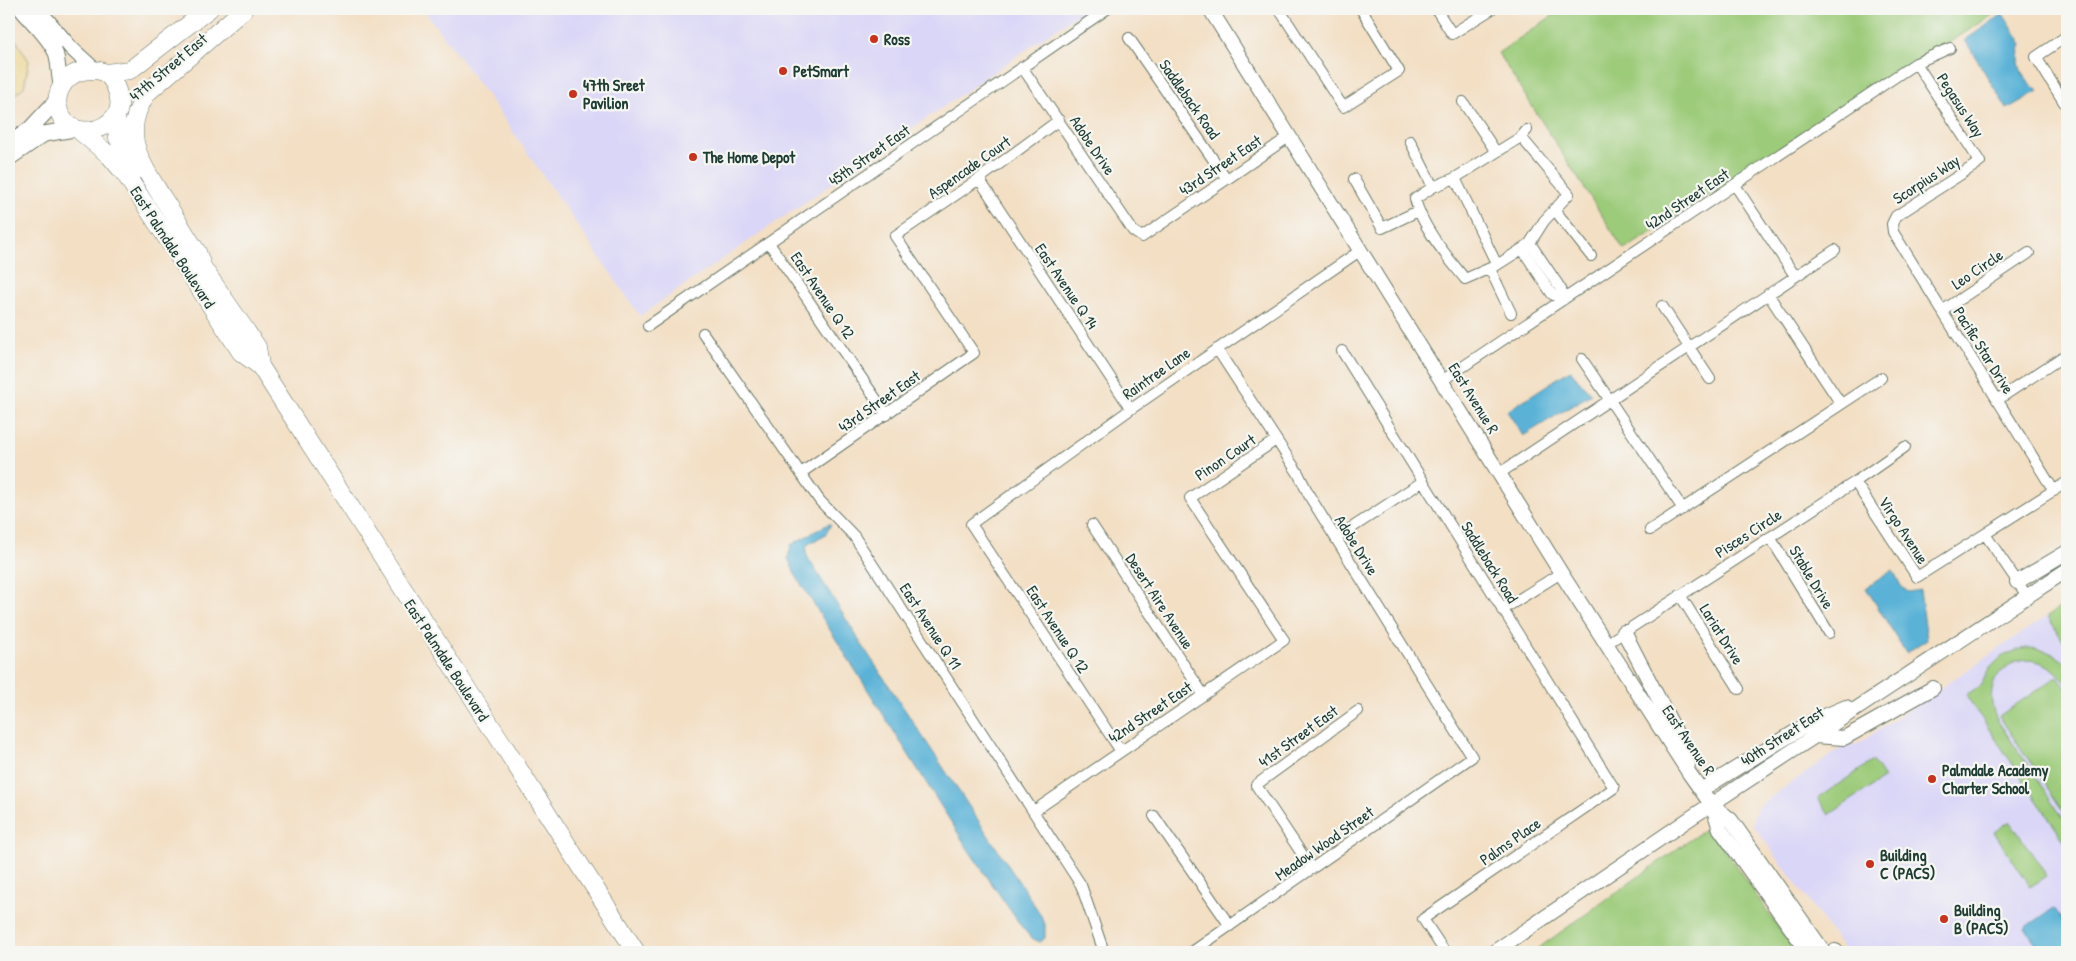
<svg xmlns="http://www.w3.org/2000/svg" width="2076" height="961" font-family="'Patrick Hand',sans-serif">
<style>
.built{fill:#dad6f7}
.green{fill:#9ccb79;stroke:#5e8456}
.sand{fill:#eeda9e;stroke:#868c69}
.water{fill:#5ab2d7;stroke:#3c7886}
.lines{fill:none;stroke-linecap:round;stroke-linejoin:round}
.street-casing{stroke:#697666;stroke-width:12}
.secondary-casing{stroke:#697666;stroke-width:16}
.primary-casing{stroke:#697666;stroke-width:17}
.highway-casing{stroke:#697666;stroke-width:19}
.street{stroke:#fff;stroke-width:10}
.secondary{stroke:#fff;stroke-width:14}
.primary{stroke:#fff;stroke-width:15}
.highway{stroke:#fff;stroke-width:18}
.poi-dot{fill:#c8321e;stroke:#f6f6f2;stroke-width:2}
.labels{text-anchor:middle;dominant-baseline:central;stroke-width:4.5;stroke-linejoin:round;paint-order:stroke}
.poi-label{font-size:16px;font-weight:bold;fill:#1f3d34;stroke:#f6f6f2;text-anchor:start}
.street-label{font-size:16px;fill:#1f3d34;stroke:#f6f6f2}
</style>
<rect width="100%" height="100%" fill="#f6f6f2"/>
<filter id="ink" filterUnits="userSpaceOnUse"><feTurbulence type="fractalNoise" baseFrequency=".02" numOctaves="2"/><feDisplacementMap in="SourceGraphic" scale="10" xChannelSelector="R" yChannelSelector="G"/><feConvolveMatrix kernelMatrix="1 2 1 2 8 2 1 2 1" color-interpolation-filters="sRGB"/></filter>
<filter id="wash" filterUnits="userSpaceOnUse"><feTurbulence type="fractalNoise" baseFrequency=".0096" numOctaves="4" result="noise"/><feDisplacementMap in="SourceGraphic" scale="20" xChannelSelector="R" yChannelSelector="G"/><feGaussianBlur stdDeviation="1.12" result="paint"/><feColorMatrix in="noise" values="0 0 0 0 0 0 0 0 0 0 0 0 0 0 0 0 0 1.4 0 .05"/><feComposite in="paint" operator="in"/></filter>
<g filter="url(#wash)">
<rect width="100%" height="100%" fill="#f3dfc4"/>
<!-- built -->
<path class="built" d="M423 9H1085L640 316 493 103Z
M2047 616 2067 647V952H1846L1753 825 1754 816 1758 806 1843 747 1858 744Z"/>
<!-- green -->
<path class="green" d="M1562 9H2002L1624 250 1498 53Z
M2067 603V647L2047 616Z
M2026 648C2042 648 2054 653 2066 663L2067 684C2033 634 1971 671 1998 721L2067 824V845L1966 695 1981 685 1989 669 2001 657 2017 650Z
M2058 676 2067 690V817L1999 716Z
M1873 761 1884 778 1829 815 1818 798Z
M2010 821 2047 876 2030 887 1994 832Z
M1705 829 1719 841 1795 952H1533Z"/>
<!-- sand -->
<path class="sand" d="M9 29 29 61 24 87 9 100Z"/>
<!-- water -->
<path class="water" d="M2003 14 2022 44C2015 65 2021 77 2038 91L2007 109 1965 40Z
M1570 370 1591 394 1523 436 1507 411Z
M828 524H831L826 534 807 545 806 553 808 558 866 651 1039 912 1045 924V938L1040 942 1031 938 1021 926 968 849 796 576 788 558 791 545Z
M1893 570 1901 586 1908 592 1920 590 1927 639 1906 653 1866 588Z
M2054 908 2067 926V952H2042L2025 928Z"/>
</g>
<g filter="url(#ink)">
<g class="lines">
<!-- street casing -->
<g class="street-casing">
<path id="street" d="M1279 9 1343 107 1399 71 1361 9
M1436 9 1452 34 1492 9
M2067 36 2036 57 2067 107
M1129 38 1226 178
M1916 63 1980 162 1896 216 1892 224 1893 232 2054 491
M1022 67 1125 219 1133 231 1142 237 1290 136
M1463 102 1496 152
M1521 137 1569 194 1544 221 1530 243 1522 249 1497 265 1465 279C1446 255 1423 229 1415 199L1433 187 1455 178 1521 137 1527 130
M1410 141 1433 187
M1455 178 1497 265
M979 179 1131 409
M1354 179 1382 228 1418 211
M1735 185 1795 276
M1554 209 1591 256
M769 243 887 415
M1522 249 1552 294 1563 300 1561 289 1530 243
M1490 269 1511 313
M1768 294 1841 404
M1662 306 1710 379
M1942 311 2029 253
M648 326 1107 9
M703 333 820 501 854 536 1081 885 1104 952
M1342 351 1614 788 1423 919 1445 952
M1582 359 1683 509
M1443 380 1916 63 1950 48
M1997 400 2067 354
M801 473 974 353 895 236 979 179 1059 120
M1500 473 1835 250
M1855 482 1917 577 2067 482
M1092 525 1203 694
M1650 530 1881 378
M1985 534 2027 596
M1770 537 1829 633
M1336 538 1422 482
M1680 595 1739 689
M1502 610 1561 573
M1606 644 1855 482 1905 447
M1120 750 971 524 1131 409 1361 250
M1034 811 1284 640 1190 498 1276 440
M1154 816 1230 926
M1312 869 1256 785 1358 711
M1192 952 1472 757 1310 497 1298 473 1217 349"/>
</g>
<!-- secondary casing -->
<g class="secondary-casing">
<path id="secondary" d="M21 9C32 23 49 37 56 54 59 64 58 75 61 86
M38 9 71 48 96 71
M1210 9 1561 573 1689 773 1711 804 1731 820 1824 952
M2017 582 2067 552
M1624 632 1686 752 1688 765
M1814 736 1844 738 1933 688
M1701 790 1813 721 1846 707
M1712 804 1720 829 1808 952
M1835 951 1837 952
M1494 952 1692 817 2067 570"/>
</g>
<!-- primary casing -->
<g class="primary-casing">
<path id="primary" d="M9 144 30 129 57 100
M9 158 44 134 74 129"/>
</g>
<!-- highway casing -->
<g class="highway-casing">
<path id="highway" d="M82 71C89 70 99 69 105 73 116 80 124 104 116 115 102 134 73 137 61 116 51 97 63 76 82 71Z
M106 73 130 70 209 9
M116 115 118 138 136 170
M81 132 109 155 126 175 241 352 260 366 636 952
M194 255 257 347 260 366
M201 263 197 252C185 234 174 215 162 197 140 161 119 132 148 92L243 10"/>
</g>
<!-- street -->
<use href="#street" class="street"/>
<!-- secondary -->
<use href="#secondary" class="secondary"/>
<!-- primary -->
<use href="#primary" class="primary"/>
<!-- highway -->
<use href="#highway" class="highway"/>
</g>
</g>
<!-- markers -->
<g class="poi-dot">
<circle cx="874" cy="39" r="5"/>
<circle cx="783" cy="71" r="5"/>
<circle cx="573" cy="94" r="5"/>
<circle cx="693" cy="157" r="5"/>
<circle cx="1932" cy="779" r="5"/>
<circle cx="1870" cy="864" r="5"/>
<circle cx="1944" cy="919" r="5"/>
</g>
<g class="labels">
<!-- poi labels -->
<g class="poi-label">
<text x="884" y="39">Ross</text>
<text x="793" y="71">PetSmart</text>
<text x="583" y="85">47th Sreet<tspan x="583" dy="18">Pavilion</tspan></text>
<text x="703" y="157">The Home Depot</text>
<text x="1942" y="770">Palmdale Academy<tspan x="1942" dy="18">Charter School</tspan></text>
<text x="1880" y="855">Building<tspan x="1880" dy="18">C (PACS)</tspan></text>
<text x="1954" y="910">Building<tspan x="1954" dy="18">B (PACS)</tspan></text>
</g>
<!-- street labels -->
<g class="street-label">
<text transform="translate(168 67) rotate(-40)">47th Street East</text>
<text transform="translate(1190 99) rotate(55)">Saddleback Road</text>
<text transform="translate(1961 105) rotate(57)">Pegasus Way</text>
<text transform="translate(1093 145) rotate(56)">Adobe Drive</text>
<text transform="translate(869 155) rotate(-35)">45th Street East</text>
<text transform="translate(1220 165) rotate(-34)">43rd Street East</text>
<text transform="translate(969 167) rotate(-35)">Aspencade Court</text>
<text transform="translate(1926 179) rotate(-33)">Scorpius Way</text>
<text transform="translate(1687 199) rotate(-34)">42nd Street East</text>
<text transform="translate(173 247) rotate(57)">East Palmdale Boulevard</text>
<text transform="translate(1977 269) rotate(-34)">Leo Circle</text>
<text transform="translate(1067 286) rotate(56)">East Avenue Q 14</text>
<text transform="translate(823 295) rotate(56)">East Avenue Q 12</text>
<text transform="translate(1984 350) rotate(58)">Pacific Star Drive</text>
<text transform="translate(1156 373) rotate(-35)">Raintree Lane</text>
<text transform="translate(1474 398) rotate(58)">East Avenue R</text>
<text transform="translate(879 401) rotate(-35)">43rd Street East</text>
<text transform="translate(1225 457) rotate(-34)">Pinon Court</text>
<text transform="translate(1904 530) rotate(57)">Virgo Avenue</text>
<text transform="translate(1748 533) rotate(-33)">Pisces Circle</text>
<text transform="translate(1357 545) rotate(58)">Adobe Drive</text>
<text transform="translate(1490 562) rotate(58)">Saddleback Road</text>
<text transform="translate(1812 577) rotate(59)">Stable Drive</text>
<text transform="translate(1160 601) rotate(57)">Desert Aire Avenue</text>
<text transform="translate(931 626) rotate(57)">East Avenue Q 11</text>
<text transform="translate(1058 629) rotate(57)">East Avenue Q 12</text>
<text transform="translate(1722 634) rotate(58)">Lariat Drive</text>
<text transform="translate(447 660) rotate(57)">East Palmdale Boulevard</text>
<text transform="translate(1150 712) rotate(-34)">42nd Street East</text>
<text transform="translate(1298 736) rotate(-36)">41st Street East</text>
<text transform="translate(1782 736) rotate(-33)">40th Street East</text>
<text transform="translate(1689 740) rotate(56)">East Avenue R</text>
<text transform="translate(1510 841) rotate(-35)">Palms Place</text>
<text transform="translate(1324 843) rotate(-35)">Meadow Wood Street</text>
</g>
</g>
<!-- margin -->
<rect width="2076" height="961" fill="none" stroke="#f6f6f2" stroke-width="30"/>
</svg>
